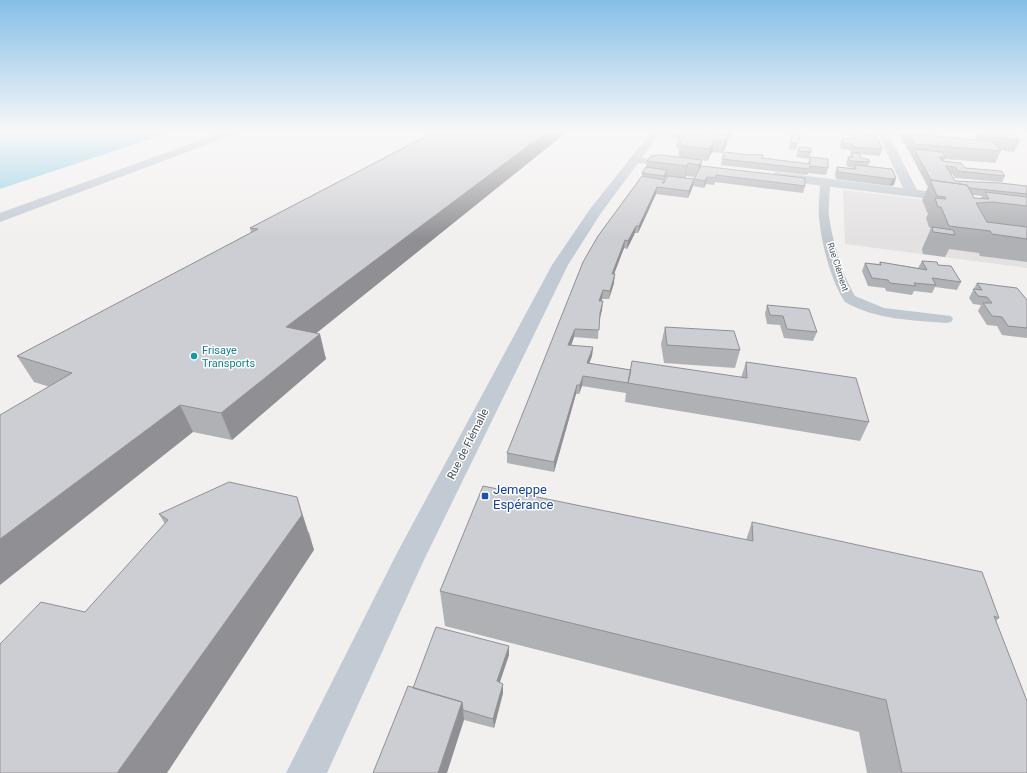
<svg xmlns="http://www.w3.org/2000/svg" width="1027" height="773" font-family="Roboto,sans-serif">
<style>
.education{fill:#e3e1e1}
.water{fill:#92cfe5}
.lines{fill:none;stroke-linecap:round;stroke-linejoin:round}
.lane{fill:#c1c9d0;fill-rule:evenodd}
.street{fill:#c1c9d0;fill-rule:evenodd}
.secondary{fill:#c2cad4;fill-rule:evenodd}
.wall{fill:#b0b1b5;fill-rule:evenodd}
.shaded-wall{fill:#909094}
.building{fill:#cdced3;stroke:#909094}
.culture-dot{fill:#0f9aa8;stroke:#fff;stroke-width:1.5}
.transit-dot{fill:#1a4fb4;stroke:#fff;stroke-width:1.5}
.labels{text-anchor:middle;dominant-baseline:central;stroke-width:3;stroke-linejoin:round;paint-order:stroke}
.far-street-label{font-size:9px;fill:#49525b;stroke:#fff}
.culture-label{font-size:11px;fill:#0d838f;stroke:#fff;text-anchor:start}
.street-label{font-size:11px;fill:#49525b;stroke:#fff}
.near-transit-label{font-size:13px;fill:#164399;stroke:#fff;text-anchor:start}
</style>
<rect width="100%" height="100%" fill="#f2f0ef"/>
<!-- education -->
<path class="education" d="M843 190 1027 212V268L845 244Z"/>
<!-- water -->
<path class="water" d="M0 131H174L0 189Z"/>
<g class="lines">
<!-- lane -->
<path class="lane" d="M825 180 830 183C830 194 828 206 829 217 833 243 842 274 855 296L884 308 951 316 953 319 951 322 946 323C912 320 876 320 845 302 831 282 821 242 819 217 818 206 820 194 820 183Z"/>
<!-- street -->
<path class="street" d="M877 131H887L917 190 959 195 961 198 959 201 954 202 776 180 770 176 776 172 903 188Z
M634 157 676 162 682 165 676 168 630 162 628 160 630 158Z"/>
<!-- secondary -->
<path class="secondary" d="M226 131H239L238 133 0 222V213Z
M652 131H662L601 213 568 265 423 562 327 773H286L397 553 552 265 590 209Z"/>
</g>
<!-- wall -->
<path class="wall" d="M436 131H568L316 333 326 359 232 440 193 432 34 382 17 356 251 233 250 228Z
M673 131H733L732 133H731L730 136 728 139 726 146 723 153 712 152 707 161 702 160 701 166 805 186 803 193 715 182 714 185 706 184 704 188 693 186 688 198 656 194 638 233H635L627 249 624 248 614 274V283L609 299H602L601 301 602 310 599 320 598 339 574 337 571 346 593 347 592 356 589 363 631 370 741 378 746 362 869 422 860 441 625 402 626 393 582 386 579 394H576L554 472 507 463V453L642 176V173L646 167 647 161 681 157 678 155 679 148 676 147 677 139 671 138 672 132ZM686 176 695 177 694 179 685 178ZM666 177H668L664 183V180Z
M778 131H796V133Z
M841 131H875L873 135 882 149 880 156 859 154 861 158 870 162 868 166 892 169 894 185 890 186 836 179 835 174 837 167 854 169V168L848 167 846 163 848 157H850L851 153 850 150 841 149 840 144 842 138 851 139V135L842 134Z
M897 131H922L927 136 976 140 975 138 978 131H1012L1020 140 1014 152 1000 150 1001 151 995 163 945 159 944 161 965 168 1005 176 1002 182 955 178 952 174H950L955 181 1027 186V262L980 256 979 253 949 249 945 257 923 254 922 249 931 228 929 227 926 218 928 214 922 200 928 187 911 155 906 146V144H904ZM973 195 982 196 981 198H974Z
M792 135H800L796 150 789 149Z
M799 147 811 152 809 159 796 157Z
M810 157 828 168 826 175 808 173 807 175 721 165 722 159 762 158 808 164Z
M922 261 938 265 961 282 957 290 935 287 932 293 914 291 912 295 886 291 885 288 868 286 862 271 865 263 879 264 880 262 918 268Z
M977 283 1027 300V338L1002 335 997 326 987 325 978 311 981 305 973 304 969 298Z
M767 305 817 332 813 341 784 338 780 325 767 324 765 314Z
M665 327 740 350 735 368 664 363 661 344Z
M159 514 309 532 314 550 85 612 165 524Z
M752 522 999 618 996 621 1027 773H867L859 732 445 626 440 591 746 540Z
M509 655 500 682 503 693 494 728 464 720 413 688Z"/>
<!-- shaded-wall -->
<path class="shaded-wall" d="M548 131H568L293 352 286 327Z
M731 131 730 136 728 139 726 146 723 153 725 141V139Z
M715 140 712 152 707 161 710 149Z
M702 160 699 172 697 177 699 165Z
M688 163 686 176 685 179 687 166Z
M667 170 666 177 664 180H665L664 186 662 183 663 182 664 176Z
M707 177 706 184 704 188 705 181Z
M896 178 894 185 890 186 892 179Z
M694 179 693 186 688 198 689 191Z
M657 187 656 194 638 233 639 226Z
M636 226 635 233 627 249 628 241Z
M625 240 624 248 611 282 612 274Z
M615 274 614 283 609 299 610 291Z
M603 290 602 299 598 309 599 301Z
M603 301 602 310 599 322 600 313Z
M575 329 574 337 568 354V345Z
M320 334 326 359 232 440 221 413Z
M593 347 592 356 586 372 587 363Z
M583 376 582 386 579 394 580 385Z
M577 385 576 394 554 472V462Z
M180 405 193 432 0 585V539Z
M297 497 314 550 167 773H117Z
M509 646V655L497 690V681Z
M503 684V693L494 728 493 719Z
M462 702 464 720 447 773H438Z"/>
<!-- building -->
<path class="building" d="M436 131H548L286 327 320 334 221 413 180 405 0 539V415L72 373 17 356 258 229 250 228Z
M673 131H682L680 133 672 132Z
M682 131H691L729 135 725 141 715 140 710 149 683 146 680 143 684 136H677Z
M691 131H731L728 135Z
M902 131H922L927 136 910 134 909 138H906Z
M983 131H1012L1020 140 988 137Z
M852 133 876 135 882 149 852 147V144L843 143 842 138 855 139Z
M910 134 992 141 1001 151 915 144Z
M792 135H800L798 144 790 143Z
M799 147 811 148V152L798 151Z
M914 149 942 152 945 157H939L942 161 961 163 965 168 1001 171 1005 176 958 171 955 167 946 166 955 181 1000 183 1027 186V194L969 188 967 185 931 180Z
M725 152 749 155 750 154 763 155 762 158 810 164V157L828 159V168L810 166 809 169 722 159Z
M851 153H859L861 158 868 159 870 162 850 161 848 157H853Z
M661 155 702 160 699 165 688 163 687 166 647 161 651 156Z
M855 165 892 169 896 178 892 179 838 172 837 167 856 169Z
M701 166 805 178V186L716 175 715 178 707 177 705 181 694 179Z
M646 167 667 170 664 176 642 173Z
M642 176 665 180 662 183H664L668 176 694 179 689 191 657 187 639 226H636L628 241 625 240 612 274H615L610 291 603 290 599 301H603L600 313 599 330 575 329 568 345 593 347 587 363 631 370 628 383 583 376 580 385H577L554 462 507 453 583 262 598 236Z
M930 180 967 185 974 198 989 199 985 192 1027 197V206L993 202 976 203 987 222 1027 227V239L992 234 990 231 949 226 941 207H938L935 198 946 199 945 197 937 196Z
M932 227 953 230 955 235 933 232Z
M922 261 937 262 938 265 951 266 961 282 932 278 936 285 914 283 916 286 890 283 888 280 872 278 865 263 881 265 880 262 927 270Z
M977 283 1017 288 1027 300V328L1008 326 1002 317 992 316 983 303H992L987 297 978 296 973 289 982 290Z
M767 305 809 309 817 332 787 329 783 316 770 315Z
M665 327 734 331 740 350 667 345Z
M632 361 747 378 746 362 856 378 869 422 628 383Z
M229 482 297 497 302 515 117 773H0V644L41 602 85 612 168 520 159 514Z
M483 486 753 541 752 522 982 572 999 618 994 616 1027 701V773H902L886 700 440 591Z
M436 627 509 646 497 681 503 684 493 719 463 710 462 702 413 688Z
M408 686 462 702 438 773H373Z"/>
<!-- sky -->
<linearGradient id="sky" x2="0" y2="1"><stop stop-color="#85bfe7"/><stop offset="0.55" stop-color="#f9f8f8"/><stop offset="1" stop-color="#f9f8f8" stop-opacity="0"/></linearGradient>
<rect width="1027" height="239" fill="url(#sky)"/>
<!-- markers -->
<circle class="culture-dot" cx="194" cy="356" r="4"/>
<rect class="transit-dot" x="481" y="492" width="8" height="8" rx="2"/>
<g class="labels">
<!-- far-street labels -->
<g class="far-street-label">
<text transform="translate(838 267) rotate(72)">Rue Clément</text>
</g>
<!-- culture labels -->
<g class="culture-label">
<text x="202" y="350">Frisaye<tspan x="202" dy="13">Transports</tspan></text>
</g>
<!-- street labels -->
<g class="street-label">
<text transform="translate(468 444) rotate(-63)">Rue de Flémalle</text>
</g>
<!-- near-transit labels -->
<g class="near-transit-label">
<text x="493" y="489">Jemeppe<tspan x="493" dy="15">Espérance</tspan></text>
</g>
</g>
</svg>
